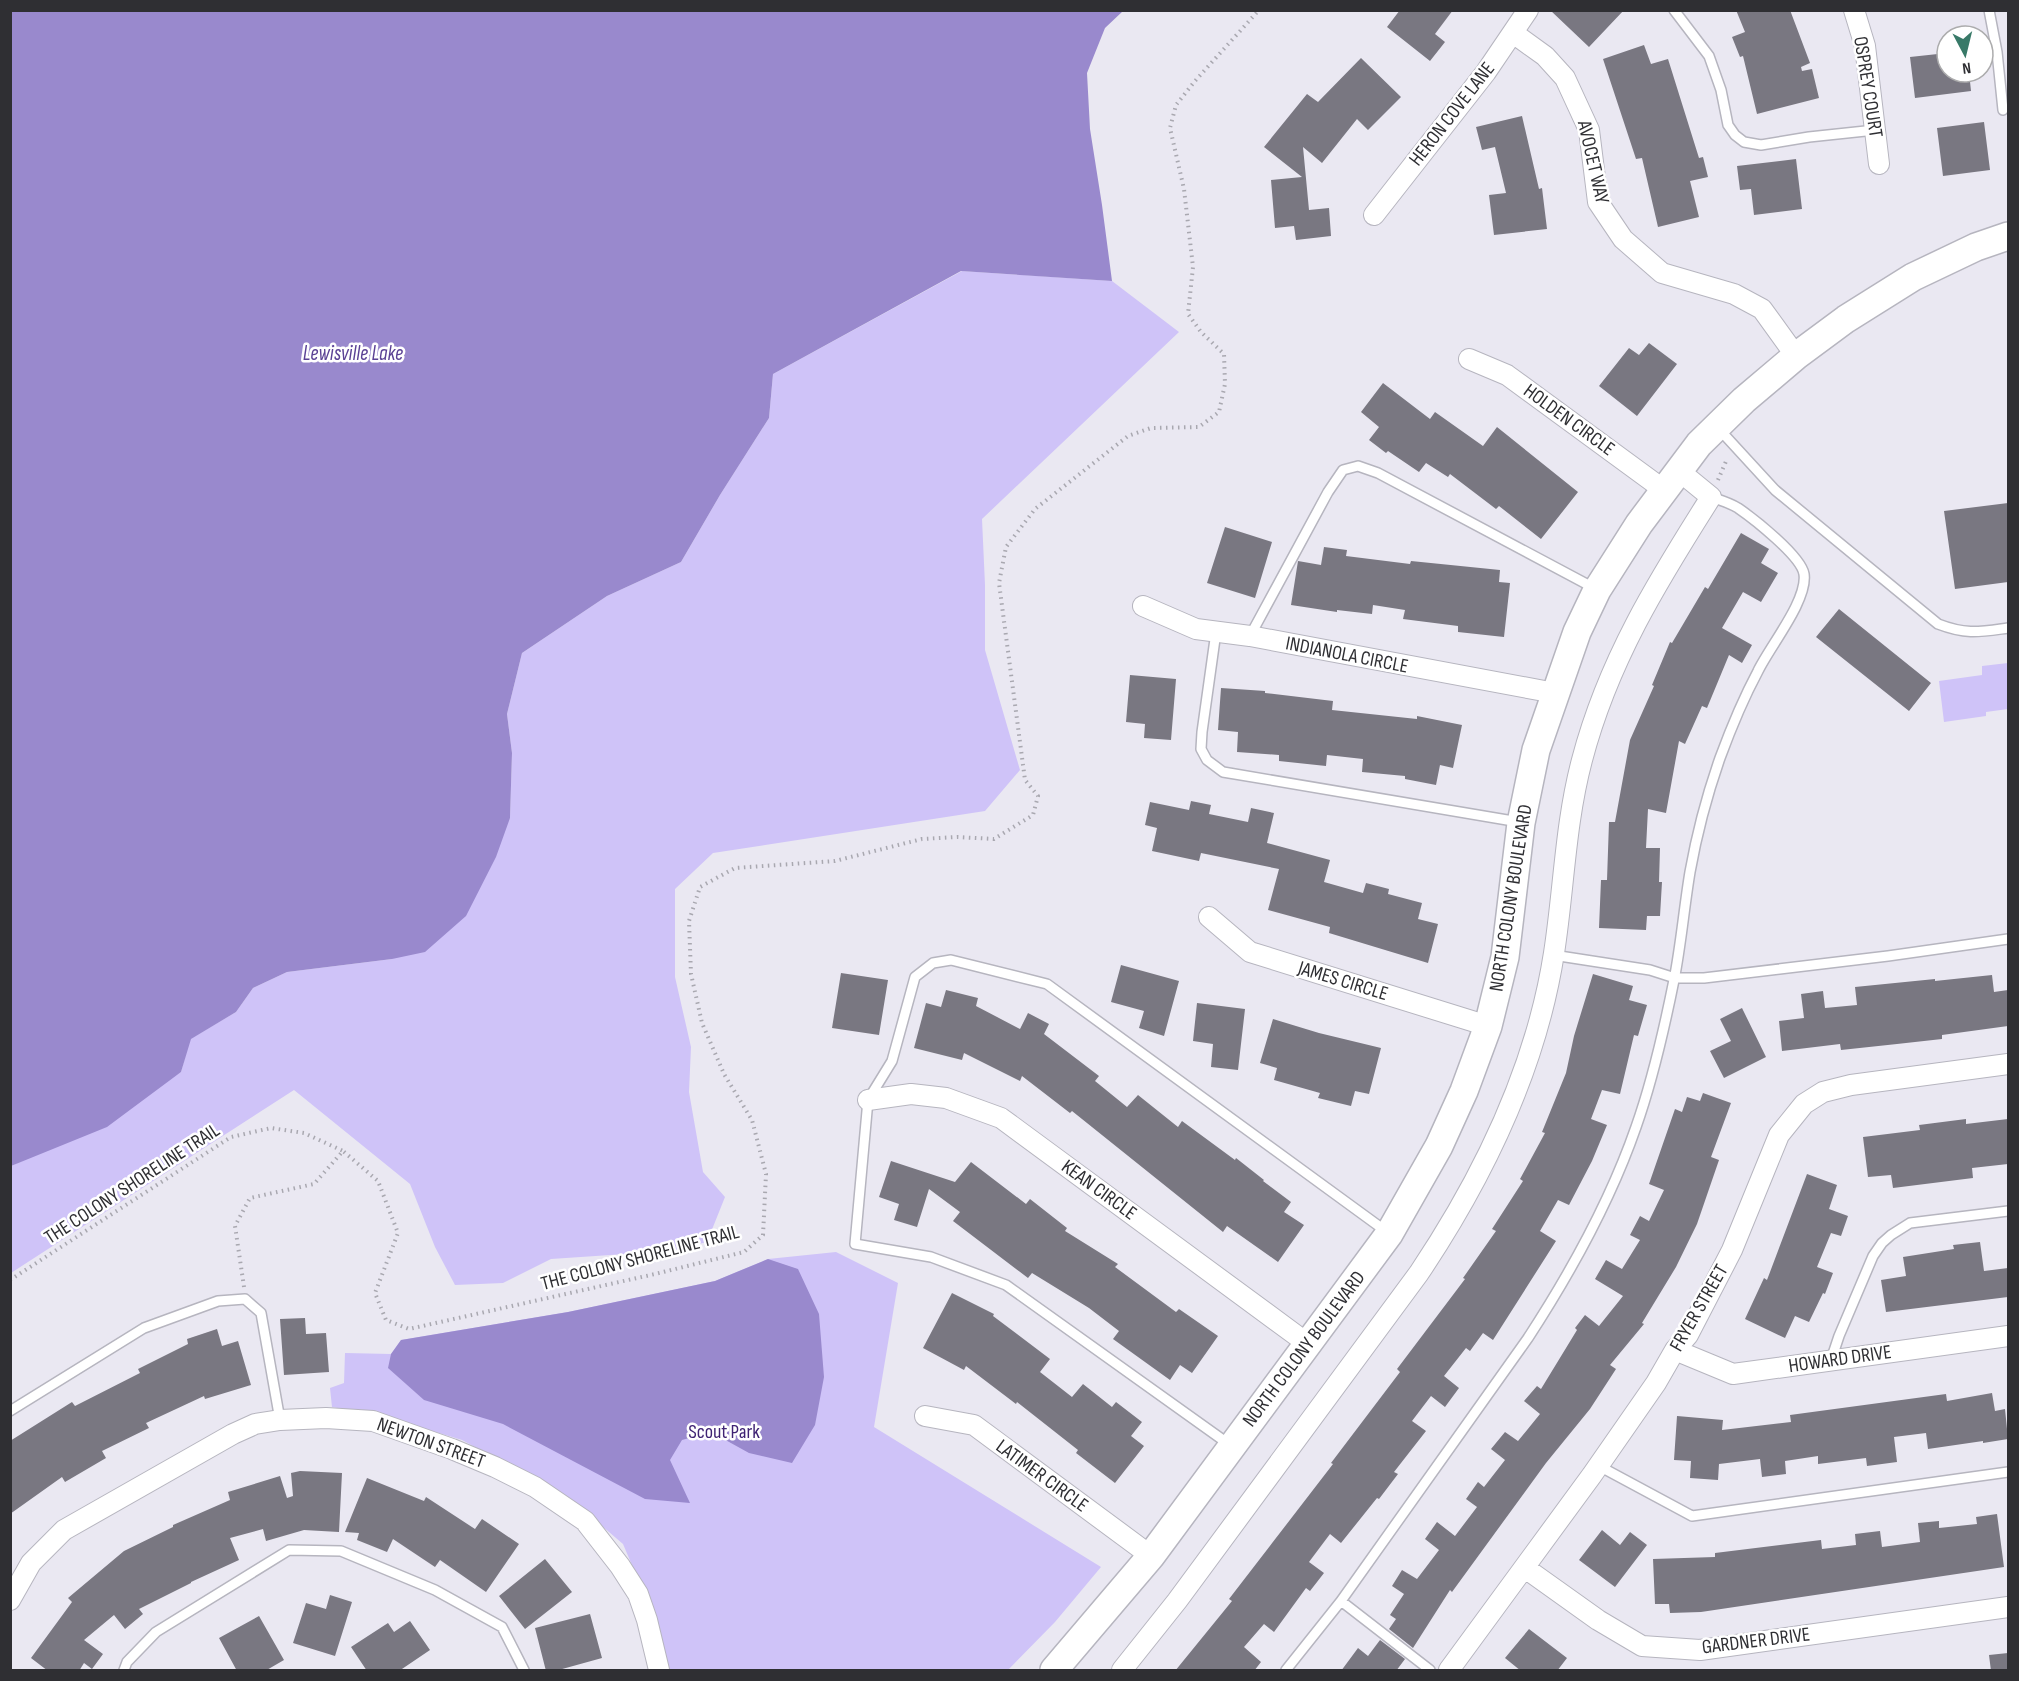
<svg xmlns="http://www.w3.org/2000/svg" width="2019" height="1681" font-family="'Sofia Sans Condensed',sans-serif">
<style>
.green{fill:#cfc3f8}
.water{fill:#9989cd}
.building{fill:#797781}
.lines{fill:none;stroke-linecap:round;stroke-linejoin:round}
.lane-casing{stroke:#b6b5bf;stroke-width:12}
.street-casing{stroke:#b6b5bf;stroke-width:22}
.secondary-casing{stroke:#b6b5bf;stroke-width:30}
.path{stroke:#a9a8b0;stroke-width:4;stroke-dasharray:1.5 4.5;stroke-linecap:butt}
.lane{stroke:#fff;stroke-width:9}
.street{stroke:#fff;stroke-width:20}
.secondary{stroke:#fff;stroke-width:27}
.labels{text-anchor:middle;dominant-baseline:central;stroke-width:5;stroke-linejoin:round;paint-order:stroke}
.street-label{font-size:20px;fill:#2f2f33;stroke:#fff}
.park-label{font-size:20px;fill:#3f2373;stroke:#fff}
.water-label{font-size:21px;font-style:italic;fill:#5b4295;stroke:#fff}
</style>
<rect width="100%" height="100%" fill="#eae8f2"/>
<!-- green -->
<path class="green" d="M962 271 1112 281 1179 332 982 519 985 585V650L1020 770 985 811 713 853 675 889V977L691 1047 689 1092 703 1172 725 1197 707 1242 670 1251 551 1259 503 1283 455 1285 435 1247 410 1184 294 1090 11 1273V1166L37 1154 181 1072 190 1039 236 1012 253 988 287 972 392 959 510 818 512 753 507 714 522 653 607 596 681 562 720 495 769 418 773 374Z
M2008 663V709L1986 712V716L1944 722 1939 681 1982 675V666Z
M836 1252 898 1283 874 1427 1101 1567 1055 1622 1008 1670H666L659 1629 623 1544 568 1497 462 1440 383 1416 332 1407 330 1388 344 1383 345 1353 391 1354 401 1340 568 1312 715 1281 768 1259Z"/>
<!-- water -->
<path class="water" d="M10 11H1123L1105 28 1087 73 1090 129 1102 205 1112 281 961 271 773 374 769 418 720 495 681 562 607 596 522 653 507 714 512 753 510 818 496 857 466 916 425 952 392 959 287 972 253 988 236 1012 191 1039 181 1072 107 1127 11 1166Z
M768 1259 798 1269 819 1314 824 1377 815 1425 792 1463 749 1453 711 1432 682 1440 670 1460 690 1503 645 1499 503 1424 424 1400 388 1368 391 1354 401 1340 568 1312 715 1281Z"/>
<!-- building -->
<path class="building" d="M1400 10H1453L1435 34 1445 42 1430 61 1387 27Z
M1550 10H1624L1589 47Z
M1736 10H1790L1810 63 1801 67 1802 71 1812 69 1819 98 1757 114 1743 56 1740 57 1732 37 1745 32Z
M1644 45 1651 64 1668 59 1699 158 1703 157 1708 177 1690 181 1699 217 1658 227 1642 158 1636 159 1603 59Z
M1947 53V72H1969L1971 91 1915 98 1910 57Z
M1361 58 1401 97 1368 130 1357 119 1322 163 1303 147 1309 210 1329 208 1331 236 1296 240 1294 226 1275 228 1271 180 1302 177 1264 147 1307 94 1318 102Z
M1522 116 1539 189 1542 188 1547 229 1494 235 1489 195 1506 193 1495 147 1482 150 1476 127Z
M1984 122 1990 170 1943 176 1937 128Z
M1796 159 1802 209 1754 215 1751 189 1740 190 1737 166Z
M1649 343 1677 364 1637 416 1599 386 1629 348 1639 355Z
M1383 383 1430 419 1435 412 1483 446 1497 427 1578 492 1541 539 1499 506 1496 509 1450 474 1448 477 1426 463 1419 472 1388 451 1386 453 1369 440 1379 427 1361 412Z
M2008 503V582L1955 589 1944 511Z
M1225 527 1272 542 1255 598 1207 583Z
M1741 533 1769 549 1761 563 1778 573 1761 602 1743 592 1722 628 1752 645 1742 663 1729 655 1707 708 1702 706 1685 744 1679 741 1666 813 1648 809 1646 848H1660L1659 882H1662L1660 916H1647L1646 930 1599 928 1601 880H1607L1609 822H1615L1630 740 1654 686 1652 685 1670 642 1672 643 1705 587 1708 589Z
M1324 547 1347 550 1346 556 1410 564 1411 561 1500 570 1499 582 1510 583 1504 637 1458 632V626L1403 619 1405 610 1373 605 1372 614 1337 610V612L1291 605 1298 561 1321 565Z
M1839 609 1931 683 1909 711 1816 637Z
M1130 675 1176 679 1171 740 1144 738 1145 724 1126 722Z
M1221 688 1265 691V693L1333 701 1332 710 1417 719V716L1462 725 1453 768 1440 765 1436 785 1405 779V776L1362 772 1363 759 1327 755 1326 766 1279 761V755L1237 752 1238 732 1218 730Z
M1191 801 1211 805 1209 814 1248 822 1251 808 1274 813 1267 843 1330 860 1324 882 1363 893 1366 883 1389 889 1388 894 1422 903 1418 919 1438 924 1428 963 1329 933 1330 927 1268 910 1279 869 1201 853 1199 861 1152 851 1157 828 1145 825 1150 802 1189 810Z
M1121 965 1179 981 1164 1036 1139 1028 1144 1011 1111 1002Z
M841 973 888 980 879 1035 832 1028Z
M1593 974 1633 986 1629 1000 1647 1005 1638 1036 1634 1035 1620 1094 1602 1090 1591 1119 1607 1125 1592 1161 1569 1205 1558 1200 1540 1231 1556 1241 1493 1340 1483 1333 1470 1351 1466 1348 1444 1376 1459 1388 1445 1407 1431 1396 1412 1421 1426 1431 1394 1472 1398 1474 1379 1499 1377 1498 1341 1543 1330 1534 1309 1562 1324 1573 1310 1591 1306 1588 1274 1632 1264 1624 1244 1647 1261 1662 1254 1671H1175L1232 1601 1229 1599 1333 1464 1331 1463 1400 1372 1397 1369 1465 1279 1463 1278 1496 1231 1492 1229 1523 1181 1520 1179 1545 1133 1542 1132 1566 1073 1574 1036Z
M1992 975 1994 992 2008 990V1026L1942 1035V1039L1897 1044 1841 1050 1840 1044 1782 1051 1779 1021 1804 1018 1801 994 1823 991 1825 1008 1857 1005 1855 987 1935 979V981Z
M946 990 978 998 976 1006 1020 1029 1028 1013 1049 1024 1044 1034 1099 1076 1095 1081 1127 1107 1138 1095 1178 1127 1182 1121 1235 1160 1236 1158 1264 1180 1263 1181 1291 1202 1284 1212 1304 1225 1278 1262 1227 1226 1223 1232 1072 1111 1070 1113 1022 1076 1020 1081 964 1053 962 1060 914 1048 926 1003 941 1007Z
M1197 1003 1245 1009 1238 1070 1211 1067 1213 1044 1193 1041Z
M1742 1008 1766 1057 1724 1078 1710 1051 1731 1041 1720 1019Z
M1273 1019 1319 1033 1381 1048 1369 1094 1355 1091 1351 1106 1318 1098 1320 1093 1274 1080 1277 1068 1260 1063Z
M1703 1093 1731 1103 1711 1157 1719 1160 1697 1224 1676 1267 1642 1323 1644 1324 1610 1365 1616 1369 1590 1409 1546 1463 1452 1592 1450 1590 1413 1648 1389 1629 1396 1619 1390 1615 1404 1594 1392 1586 1402 1570 1417 1579 1439 1550 1425 1539 1437 1522 1455 1536 1477 1507 1466 1499 1478 1482 1484 1487 1505 1460 1491 1449 1505 1432 1518 1441 1540 1414 1524 1401 1537 1386 1541 1389 1577 1330 1575 1328 1585 1315 1599 1326 1623 1296 1595 1279 1606 1260 1622 1269 1640 1240 1630 1235 1640 1216 1649 1221 1664 1190 1649 1184 1675 1109 1682 1112 1687 1097 1700 1101Z
M1966 1119V1124L2008 1119V1164L1972 1168 1973 1178 1893 1188 1891 1175 1868 1177 1863 1137 1920 1130 1919 1125Z
M891 1161 955 1182 971 1162 1026 1204 1030 1199 1067 1228 1065 1231 1118 1264 1115 1267 1176 1312 1179 1309 1218 1336 1192 1373 1180 1365 1170 1380 1113 1339 1119 1331 1089 1308 1032 1273 1028 1278 953 1221 960 1212 929 1189 917 1227 894 1220 899 1204 879 1197Z
M1807 1174 1837 1185 1829 1209 1848 1216 1841 1236 1831 1233 1817 1267 1833 1273 1825 1294 1823 1293 1809 1322 1795 1316 1785 1338 1745 1319 1764 1278 1767 1280Z
M1980 1242 1984 1271 2008 1268V1297L1886 1312 1881 1280 1906 1276 1903 1257 1954 1249 1953 1245Z
M952 1293 994 1314 993 1316 1050 1359 1040 1372 1072 1397 1083 1384 1112 1407 1116 1402 1142 1422 1131 1436 1144 1446 1115 1483 1076 1453 1078 1450 1017 1402 1016 1404 966 1366 964 1370 923 1348Z
M305 1318 306 1334 326 1333 329 1372 284 1375 280 1319Z
M217 1329 222 1346 238 1341 251 1385 205 1399 204 1396 146 1423 149 1428 102 1451 106 1458 65 1482 62 1477 10 1514V1441L72 1402 75 1406 140 1373 138 1369 188 1344 187 1339Z
M1992 1393 1995 1411 2005 1409 2008 1439 1983 1443V1441L1928 1449 1926 1433 1894 1437 1897 1462 1867 1466 1866 1458 1818 1464V1456L1785 1461 1786 1474 1762 1477 1760 1459 1719 1464 1718 1480 1690 1478 1691 1461 1674 1460 1677 1416 1723 1420 1722 1430 1791 1422 1790 1415 1946 1394 1947 1401Z
M300 1471 342 1473 339 1532 304 1530 266 1541 263 1529 230 1538 239 1560 191 1582V1583L139 1609 143 1614 125 1629 114 1615 84 1640 103 1654 92 1669 84 1663 79 1671H48L31 1658 72 1602 68 1598 124 1551 173 1527V1525L230 1500 228 1492 280 1476 287 1498 293 1496 291 1473Z
M367 1478 424 1501 426 1497 475 1529 482 1519 519 1544 486 1592 440 1560 435 1567 393 1539 387 1552 357 1540 359 1533 345 1532Z
M1997 1514 2004 1567 1701 1612 1670 1613 1669 1604H1655L1653 1559 1715 1557V1553L1821 1540 1822 1549 1856 1545 1855 1534 1880 1531 1882 1547 1920 1542 1918 1523 1939 1521V1528L1977 1524 1976 1517Z
M1602 1530 1620 1545 1630 1532 1647 1545 1615 1587 1579 1560Z
M545 1559 572 1592 525 1629 499 1596Z
M330 1595 352 1602 335 1656 293 1643 306 1603 326 1609Z
M590 1614 602 1658 555 1671H546L535 1628Z
M259 1616 284 1660 265 1671H237L219 1638Z
M410 1621 430 1650 399 1671H367L351 1647 388 1623 394 1632Z
M1529 1629 1567 1658 1557 1671H1521L1505 1658Z
M1380 1640 1405 1659 1396 1671H1341L1358 1648 1368 1656Z
M2008 1653V1671H1991L1989 1655Z"/>
<g class="lines">
<!-- lane casing -->
<g class="lane-casing">
<path id="lane" d="M1674 10 1709 56 1721 90 1728 125 1735 135 1744 142 1761 145 1809 137 1875 130
M1989 10 1997 52 2003 110
M1719 429 1775 490 1938 624C1967 635 1979 632 2008 628
M1216 632 1202 732 1201 749 1207 760 1223 772 1519 822
M1250 636 1328 492 1343 470 1358 466 1378 473 1596 589
M1553 955 1650 970 1675 978H1704L1888 956 2008 939
M1831 1360 1839 1336 1873 1256 1882 1243 1891 1235 1910 1223 2008 1211
M10 1411 144 1328 218 1301 245 1299 261 1313 280 1420
M1230 1445 1006 1285 931 1257 855 1244 868 1100 892 1061 915 977 933 963 951 960 1047 984 1387 1232
M1599 1466 1692 1516 2008 1472
M1341 1601 1430 1670
M124 1670 127 1662 156 1632 289 1550 341 1551 435 1590 502 1627 524 1670
M1286 1670 1341 1601 1528 1338C1571 1272 1610 1202 1636 1127 1653 1079 1664 1030 1674 980 1681 945 1684 908 1690 872 1697 833 1707 795 1720 758 1731 728 1743 699 1758 671 1770 646 1808 600 1804 574 1801 556 1754 519 1738 508 1730 503 1720 500 1711 497"/>
</g>
<!-- street casing -->
<g class="street-casing">
<path id="street" d="M1854 10 1865 46 1879 164
M1513 33 1545 56 1565 78 1589 130 1598 202 1623 239 1662 273 1734 294 1762 309 1796 356
M1374 215 1486 72 1528 10
M1469 359 1507 375 1664 490
M1143 606 1196 629 1250 636 1555 693
M1209 917 1250 952 1488 1026
M868 1100 911 1094 946 1098 1001 1118 1308 1344
M1675 1350 1733 1374 2008 1336
M925 1416 974 1425 1151 1556
M1525 1568 1598 1620 1642 1646 1700 1650 2008 1607
M10 1600 31 1563 64 1530 233 1434 255 1424 280 1420 326 1418 373 1421 452 1449 495 1467 535 1487 585 1521 620 1566 638 1594 647 1620 659 1670
M1122 1670 1177 1601 1419 1273C1484 1176 1536 1069 1554 953 1564 889 1565 824 1582 760 1608 661 1657 582 1711 497L1678 470
M1449 1670 1592 1475 1656 1383 1675 1350 1688 1335 1732 1250 1779 1135 1804 1104 1823 1092 1851 1085 2008 1064"/>
</g>
<!-- secondary casing -->
<g class="secondary-casing">
<path id="secondary" d="M1054 1670 1151 1556 1389 1234 1439 1146 1464 1091 1488 1026 1505 957 1521 823 1536 750 1577 632 1597 590 1639 524 1699 444 1744 400 1796 356 1846 319 1913 277 1976 247 2008 236"/>
</g>
<!-- path -->
<path class="path" d="M1718 480 1727 459
M10 1280 231 1137 271 1128 304 1133 343 1151
M244 1287 235 1226 250 1198 314 1184 343 1151 378 1181 398 1233 375 1293 386 1320 409 1329 655 1274 744 1252 763 1235 766 1174 752 1120 724 1074 702 1023 691 974 689 921 700 887 735 868 835 861 922 839 957 837 994 839 1033 815 1038 796 1025 780 999 583 1006 547 1035 509 1128 436 1151 428 1199 427 1219 412 1225 384 1224 354 1201 332 1188 314 1193 267 1184 189 1170 128 1176 105 1195 81 1259 10"/>
<!-- lane -->
<use href="#lane" class="lane"/>
<!-- street -->
<use href="#street" class="street"/>
<!-- secondary -->
<use href="#secondary" class="secondary"/>
</g>
<g class="labels">
<!-- street labels -->
<g class="street-label">
<text transform="translate(1868 87) rotate(81)">OSPREY COURT</text>
<text transform="translate(1452 114) rotate(-52)">HERON COVE LANE</text>
<text transform="translate(1593 162) rotate(77)">AVOCET WAY</text>
<text transform="translate(1569 420) rotate(36)">HOLDEN CIRCLE</text>
<text transform="translate(1347 655) rotate(11)">INDIANOLA CIRCLE</text>
<text transform="translate(1511 898) rotate(-81)">NORTH COLONY BOULEVARD</text>
<text transform="translate(1343 981) rotate(17)">JAMES CIRCLE</text>
<text transform="translate(132 1184) rotate(-33)">THE COLONY SHORELINE TRAIL</text>
<text transform="translate(1099 1190) rotate(36)">KEAN CIRCLE</text>
<text transform="translate(640 1258) rotate(-15)">THE COLONY SHORELINE TRAIL</text>
<text transform="translate(1699 1308) rotate(-60)">FRYER STREET</text>
<text transform="translate(1304 1349) rotate(-53)">NORTH COLONY BOULEVARD</text>
<text transform="translate(1840 1359) rotate(-8)">HOWARD DRIVE</text>
<text transform="translate(431 1443) rotate(20)">NEWTON STREET</text>
<text transform="translate(1042 1476) rotate(36)">LATIMER CIRCLE</text>
<text transform="translate(1756 1641) rotate(-7)">GARDNER DRIVE</text>
</g>
<!-- park labels -->
<g class="park-label">
<text x="724" y="1432">Scout Park</text>
</g>
<!-- water labels -->
<g class="water-label">
<text x="353" y="353">Lewisville Lake</text>
</g>
</g>
<!-- border -->
<rect width="2019" height="1681" fill="none" stroke="#2f2f33" stroke-width="24"/>
<!-- north arrow -->
<g transform="translate(1965 54) rotate(173)"><circle r="28" fill="#ffffff" stroke="#acacad" stroke-width="1.5"/>
<path d="M0-4.5L10 22L0 15L-10 22Z" fill="#387968"/>
<text y="-9" font-size="16" font-weight="bold" text-anchor="middle" fill="#2f2f33">N</text>
</g>
</svg>
